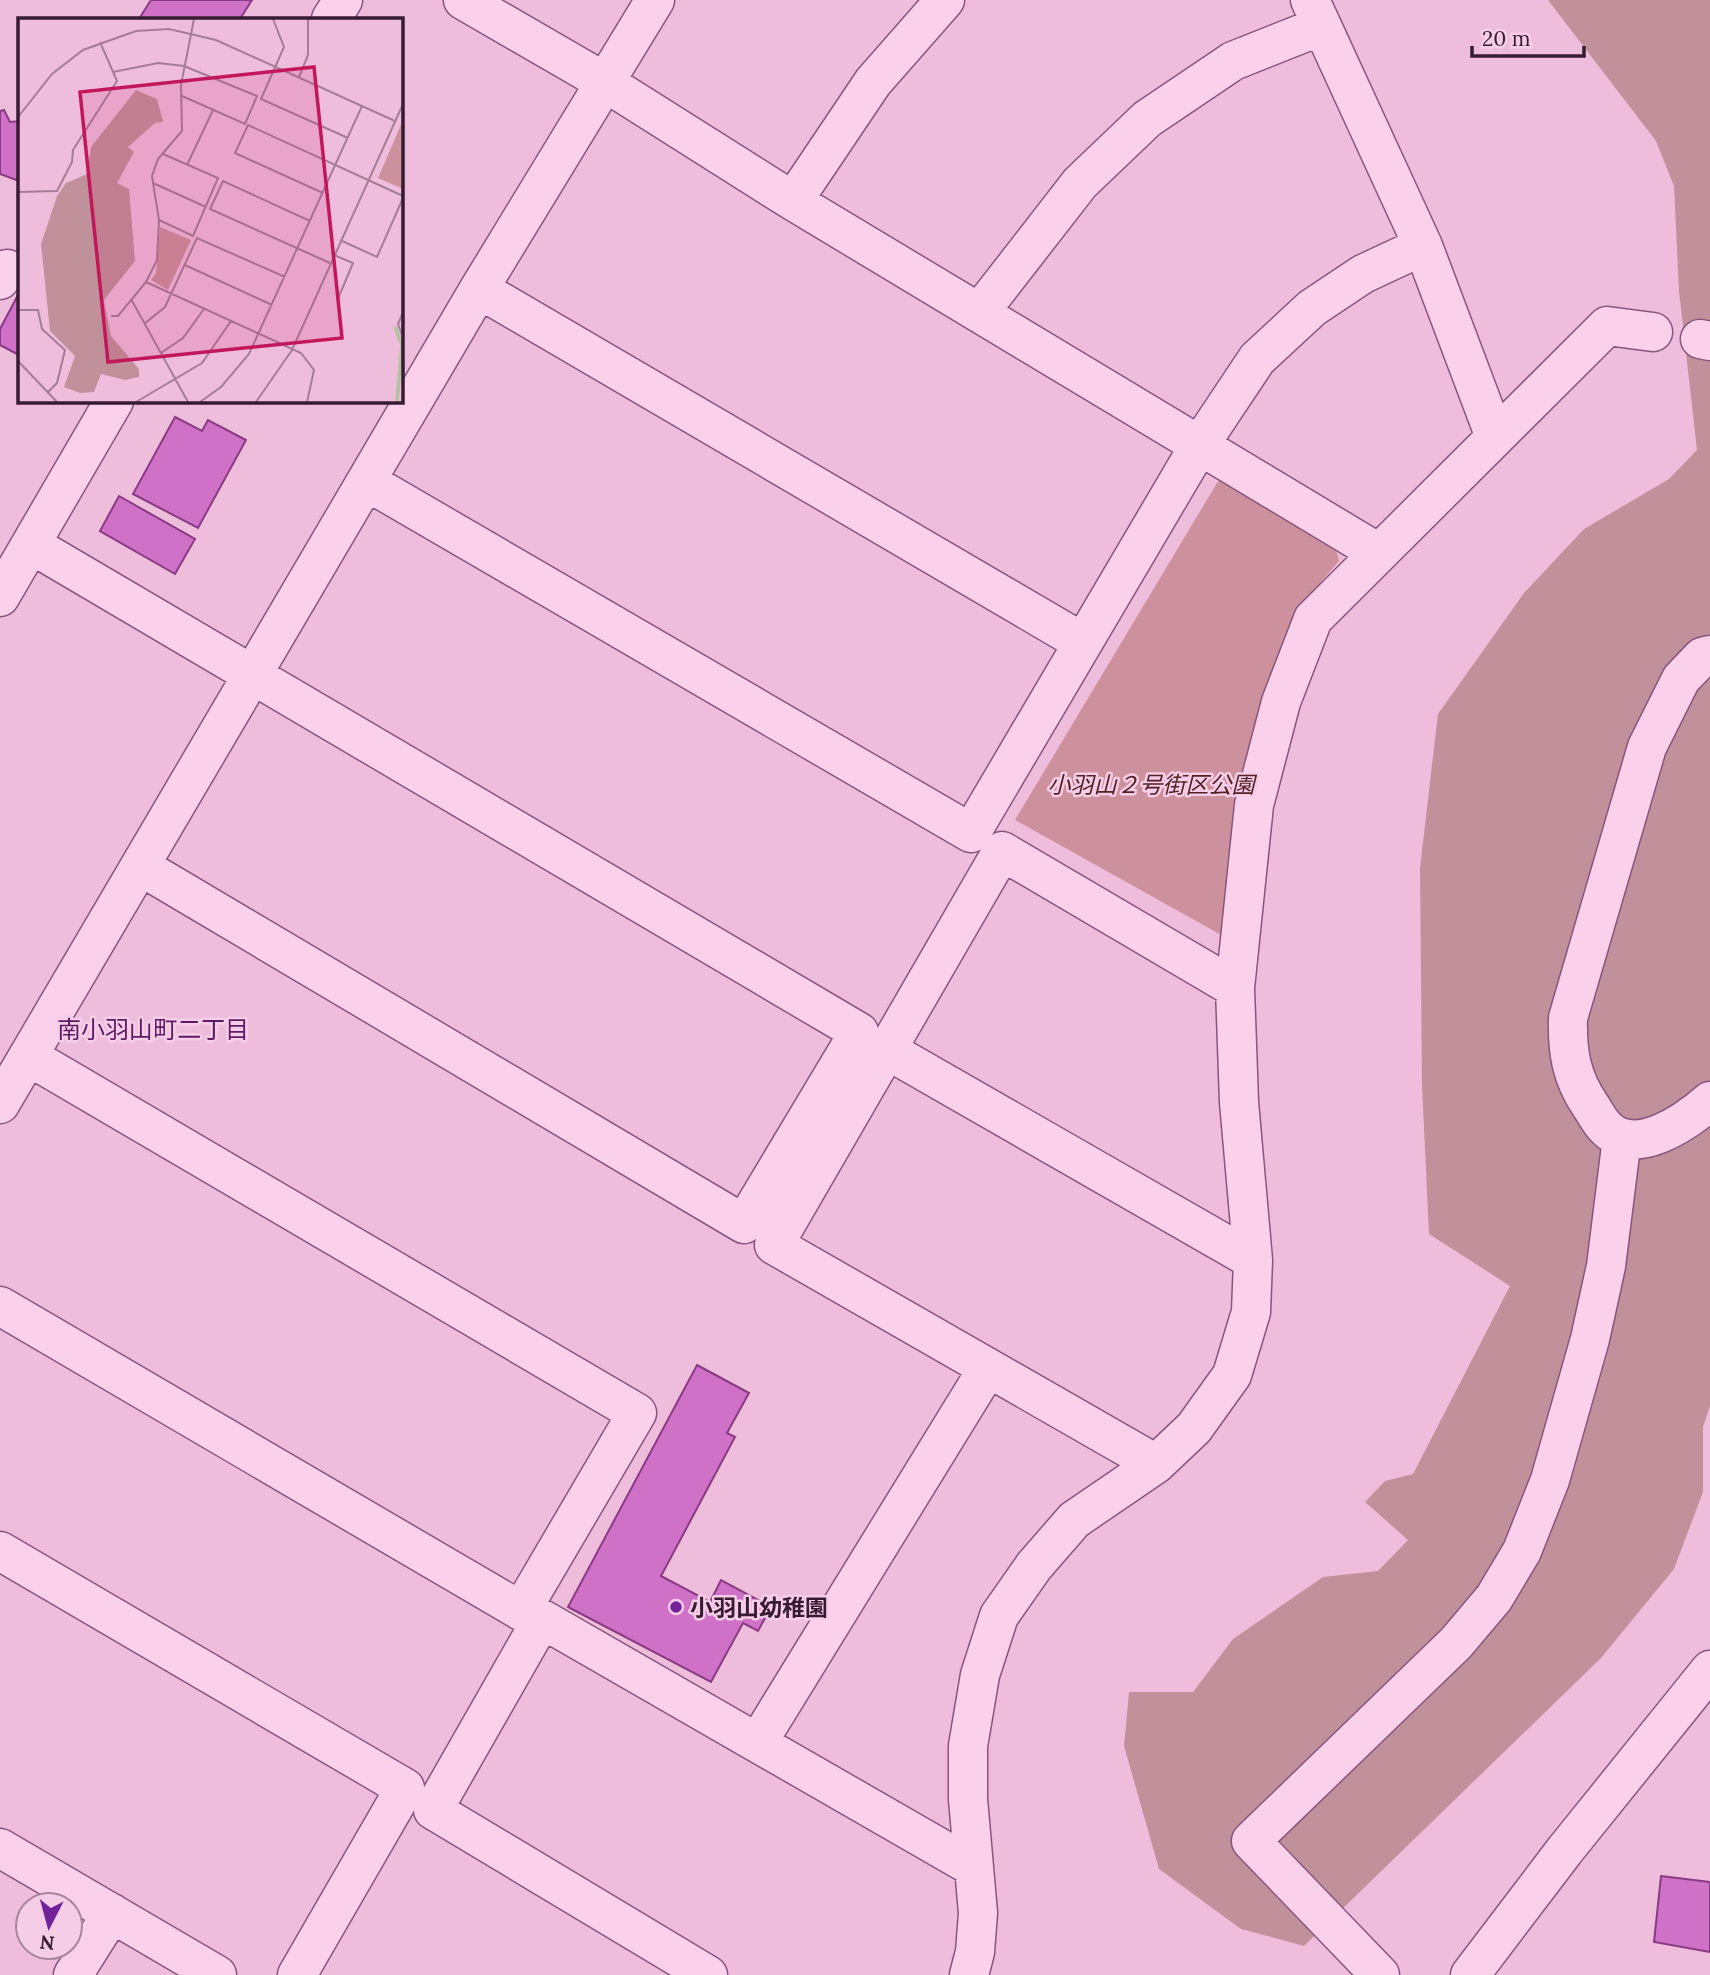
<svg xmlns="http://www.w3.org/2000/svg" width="1710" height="1975" font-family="Lora,'Noto Sans JP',serif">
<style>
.green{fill:#cd919d}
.cemetery{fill:#c1919b}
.building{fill:#cf71c7;stroke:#883a82;stroke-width:2}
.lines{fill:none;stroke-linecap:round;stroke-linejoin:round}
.minor-casing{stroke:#88557d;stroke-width:41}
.minor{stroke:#fad0ea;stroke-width:38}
.poi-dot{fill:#722399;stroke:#f6cde6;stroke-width:2.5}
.labels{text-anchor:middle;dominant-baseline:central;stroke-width:5;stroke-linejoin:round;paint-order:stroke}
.park-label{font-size:23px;font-style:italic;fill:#532124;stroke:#f6cde6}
.poi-label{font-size:23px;font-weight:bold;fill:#361b32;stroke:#f6cde6;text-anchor:start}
.neighbourhood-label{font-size:24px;fill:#5c1964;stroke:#f6cde6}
.inset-river{fill:none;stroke:#b4c0a1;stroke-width:3.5}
.inset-road{fill:none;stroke:#a57c98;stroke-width:2}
.view{fill:#c2185b;fill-opacity:0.15;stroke:#c2185b;stroke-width:3.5}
.inset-edge{fill:none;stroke:#361b32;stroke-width:3.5}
</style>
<rect width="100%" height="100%" fill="#efbddc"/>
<!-- green -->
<path class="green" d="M1220 478 1333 537 1339 561 1296 611 1232 941 1015 820Z"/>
<!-- cemetery -->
<path class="cemetery" d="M1548 0H1710V1406L1703 1427V1492L1674 1569 1601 1658 1304 1946 1241 1929 1159 1869 1124 1746 1129 1692H1193L1233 1639 1323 1577 1378 1571 1408 1540 1365 1502 1385 1481 1413 1474 1510 1286 1429 1234 1422 1086 1420 868 1438 714 1524 593 1584 529 1669 479 1697 450 1679 291 1674 186 1656 141Z"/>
<!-- building -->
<path class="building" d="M151 0H252L240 19H139Z
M4 110 10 122 19 121V181L0 174V111Z
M19 293V355L0 345V329Z
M175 417 202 431 208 420 246 440 198 528 133 494Z
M119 496 195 539 175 574 100 531Z
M697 1365 749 1393 727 1433 735 1437 661 1576 710 1602 721 1580 771 1607 758 1631 743 1623 711 1682 568 1607Z
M1661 1876 1710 1882V1952L1654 1942Z"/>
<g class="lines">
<!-- minor casing -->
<g class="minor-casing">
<path id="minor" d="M463 0 603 81 793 201 1377 552
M1310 0 1423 246 1495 437
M331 19 343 0
M793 201 873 82 945 0
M0 280 7 269
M479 289 1082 642
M979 313 1080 183 1147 119 1233 61 1321 26
M1700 339 1710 341
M366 481 971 833 1199 446 1257 359 1312 308 1363 274 1423 246
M32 545 859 1032 744 1224 140 866
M0 597 114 401
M1710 655 1702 657 1681 679 1647 747 1568 1018C1567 1051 1571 1077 1590 1105 1595 1112 1599 1121 1605 1127 1634 1159 1686 1122 1710 1101
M887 1050 1253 1260
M0 1104 479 289 655 0
M0 1306 521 1611 637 1413 28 1056
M1156 1464 774 1245 1002 851 1235 988
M0 1551 405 1788 297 1975
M758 1742 988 1368
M0 1848 217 1975
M73 1975 112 1913
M708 1975 433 1810 542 1619 973 1867
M969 1975 975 1952 978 1913 968 1799V1746L980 1675 999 1616 1034 1566 1074 1520 1156 1464 1194 1428 1232 1375 1251 1312 1253 1260 1239 1102 1235 988 1254 805 1281 702 1313 619 1607 326 1653 332
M1380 1975 1251 1841 1456 1643 1494 1598 1522 1551 1550 1480 1590 1339 1606 1266 1622 1138
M1470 1975 1565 1850 1710 1670"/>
</g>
<!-- minor -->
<use href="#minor" class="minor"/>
</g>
<!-- markers -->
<circle class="poi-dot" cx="676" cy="1607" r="7"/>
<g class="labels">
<!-- park labels -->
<g class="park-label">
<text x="1151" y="784">小羽山２号街区公園</text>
</g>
<!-- poi labels -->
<g class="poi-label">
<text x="690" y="1607">小羽山幼稚園</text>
</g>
<!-- neighbourhood labels -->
<g class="neighbourhood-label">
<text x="153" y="1029">南小羽山町二丁目</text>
</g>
</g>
<!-- overview -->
<g transform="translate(18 18)">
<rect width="385" height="385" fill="#efbddc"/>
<path d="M385 102V171L360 160ZM142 209 173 222 150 272 133 262 138 255Z" fill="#cd919d"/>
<path d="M118 72 139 81 145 104 137 105 110 129 116 134 99 165 111 171 117 243 86 282 93 318 121 351V359L107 362 83 356 76 374 62 375 46 369 57 338 32 313 23 226 39 178 48 165 69 156 73 129Z" fill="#c1919b"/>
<path class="inset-river" d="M377 309 384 327 379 384"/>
<path class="inset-road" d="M255 1 266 29 243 81 330 120M95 54 140 45 166 48 239 78 227 106 164 78M281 59 290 37V1M0 99 34 56 65 32 118 13 151 11 198 22 377 103M169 147 195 92M135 165 188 189M0 174 39 173 54 144 55 132 99 63 82 24M305 175 217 135 230 107 385 178M141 202 175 218 200 160 145 136M292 203 205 163 192 191 312 245M322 222 359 239 385 180M316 237 335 245 319 283M167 247 254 287M128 264 283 335 296 352 289 384M113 281 170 384M0 292H20L24 311 47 332 39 365 30 374M385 294 380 306 385 320M93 298H100L128 264 139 242 141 202 134 158 140 141 164 113 163 67 176 1M126 306 147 289 179 220 267 259M143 335 165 320 186 291M0 343 39 384M118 384 184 345 213 303M182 384 203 369 231 336 344 88M238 384 274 332 385 86"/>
<path class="view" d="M296 49 324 320 90 344 62 74Z"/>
<rect width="385" height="385" class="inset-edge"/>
</g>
<!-- north arrow -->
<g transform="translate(49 1926) rotate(186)"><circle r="33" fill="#f6cde6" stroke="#a9869e" stroke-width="2"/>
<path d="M0-5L12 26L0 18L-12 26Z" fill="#722399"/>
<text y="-10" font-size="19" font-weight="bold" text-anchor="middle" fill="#361b32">N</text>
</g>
<!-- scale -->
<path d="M1472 46v10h112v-10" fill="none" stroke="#361b32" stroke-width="3.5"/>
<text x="1482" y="46" font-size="21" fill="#361b32" stroke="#f6cde6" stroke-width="5" paint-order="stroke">20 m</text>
</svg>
